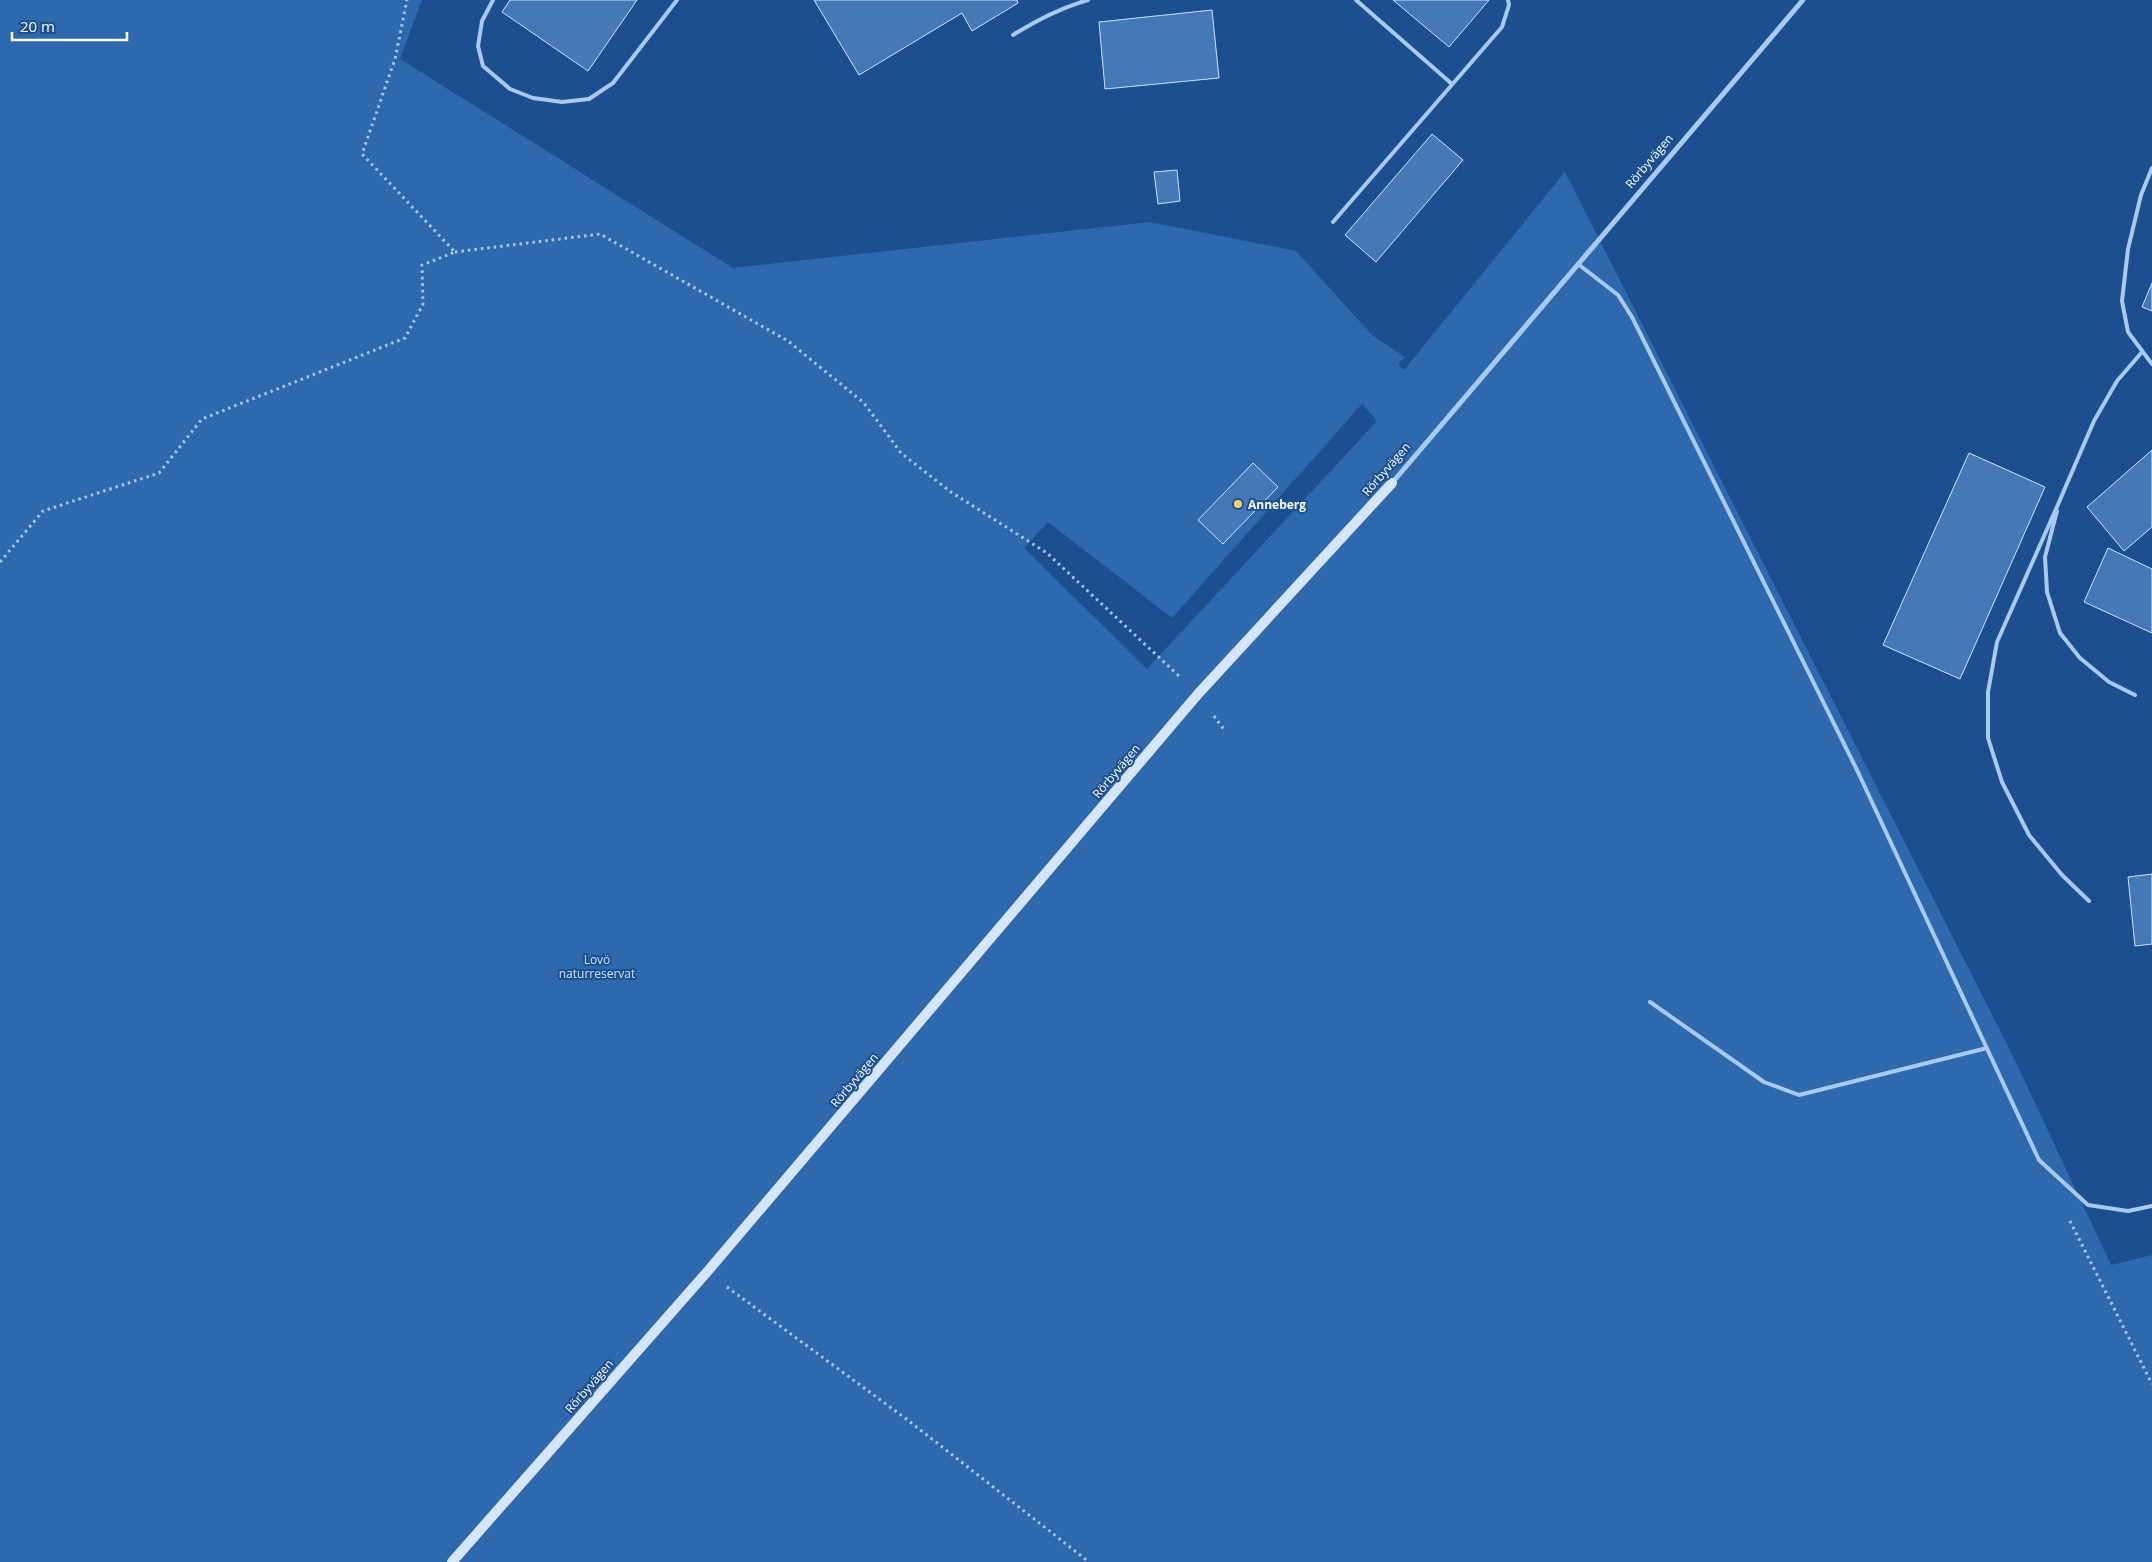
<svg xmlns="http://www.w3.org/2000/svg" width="2152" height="1562" font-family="'Open Sans',sans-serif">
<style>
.green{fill:#2e69ad;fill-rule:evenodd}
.building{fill:#4478b7;stroke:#cfe3fa}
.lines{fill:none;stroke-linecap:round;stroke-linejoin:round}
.path{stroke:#a9c9ee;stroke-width:3;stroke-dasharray:2.5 4;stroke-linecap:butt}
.lane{stroke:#a9c9ee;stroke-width:4}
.street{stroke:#a9c9ee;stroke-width:5}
.secondary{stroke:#d6e6fa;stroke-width:10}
.poi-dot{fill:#ffd166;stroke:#1b4f8f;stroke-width:2}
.labels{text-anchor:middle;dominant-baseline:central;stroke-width:4;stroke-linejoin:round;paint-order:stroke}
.street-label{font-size:12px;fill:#fff;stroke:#1b4f8f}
.poi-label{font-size:12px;font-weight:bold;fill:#fff;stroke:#1b4f8f;text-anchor:start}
.park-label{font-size:12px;fill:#cfe3fa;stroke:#1b4f8f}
</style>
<rect width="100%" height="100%" fill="#1b4f8f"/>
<!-- green -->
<path class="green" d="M0 0H422L400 59 733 268 1150 222 1296 251 1373 336 1405 357 1398 364 1404 370 1565 172 2012 1054 2111 1265 2152 1255V1562H0ZM1362 404 1377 421 1147 669 1024 548 1048 522 1172 618Z"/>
<!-- building -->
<path class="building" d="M510 0H637L588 71 502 12Z
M814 0H1017L1018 3 972 31 962 13 859 75Z
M1393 0H1489L1449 47Z
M1212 10 1219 78 1105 89 1099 22Z
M1432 134 1463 160 1376 262 1345 235Z
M1177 170 1180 201 1158 204 1154 172Z
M2152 283V311L2142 307Z
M2152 450V527L2124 551 2087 507Z
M1969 453 2045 487 1960 679 1883 645Z
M1253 463 1278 487 1223 544 1198 520Z
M2108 548 2152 569V633L2084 602Z
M2152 874V944L2135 946 2128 877Z"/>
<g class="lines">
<!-- path -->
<path class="path" d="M455 252 600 234 788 341 864 403 901 453 951 492 1047 553 1180 677
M0 562 43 511 159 473 202 419 405 338 423 304 422 265 455 252 362 154 395 59 407 0
M1214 716 1225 731
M2070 1221 2152 1384
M727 1287 909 1421 1089 1562"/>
<!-- lane -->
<path class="lane" d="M493 0 482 21 478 46 483 66 510 89 533 98 562 102 589 99 613 83 677 0
M1356 0 1452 84
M1013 35C1037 20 1060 8 1088 0
M2152 168 2141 195 2128 249 2122 301 2128 332 2152 364
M1333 222 1502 27 1509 5 1508 0
M1578 264 1618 295 1632 317 1857 770 2039 1160 2088 1205 2128 1211 2152 1206
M2060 500 1997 642 1988 692V738L2002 782 2029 835 2062 875 2089 901
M2059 502 2094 421 2117 381 2142 352
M2057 511 2045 557 2047 592 2060 633 2080 658 2109 682 2135 695
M1650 1002 1764 1082 1799 1095 1987 1048"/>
<!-- street -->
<path class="street" d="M1392 483 1803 0"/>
<!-- secondary -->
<path class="secondary" d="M452 1562 707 1272 1198 694 1392 483"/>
</g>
<!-- markers -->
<circle class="poi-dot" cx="1238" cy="504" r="5"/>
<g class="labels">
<!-- street labels -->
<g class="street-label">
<text transform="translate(1649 161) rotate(-50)">Rörbyvägen</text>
<text transform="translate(1386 469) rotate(-49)">Rörbyvägen</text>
<text transform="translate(1116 771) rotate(-50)">Rörbyvägen</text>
<text transform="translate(854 1080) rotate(-50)">Rörbyvägen</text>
<text transform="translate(589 1386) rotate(-49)">Rörbyvägen</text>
</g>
<!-- poi labels -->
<g class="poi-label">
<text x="1248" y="504">Anneberg</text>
</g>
<!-- park labels -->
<g class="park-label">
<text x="597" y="959">Lovö<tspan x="597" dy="14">naturreservat</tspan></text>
</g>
</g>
<!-- scale -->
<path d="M12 32v8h115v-8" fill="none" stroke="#ffffff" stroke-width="2.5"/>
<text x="20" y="32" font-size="15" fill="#ffffff" stroke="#1b4f8f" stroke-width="4" paint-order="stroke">20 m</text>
</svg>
